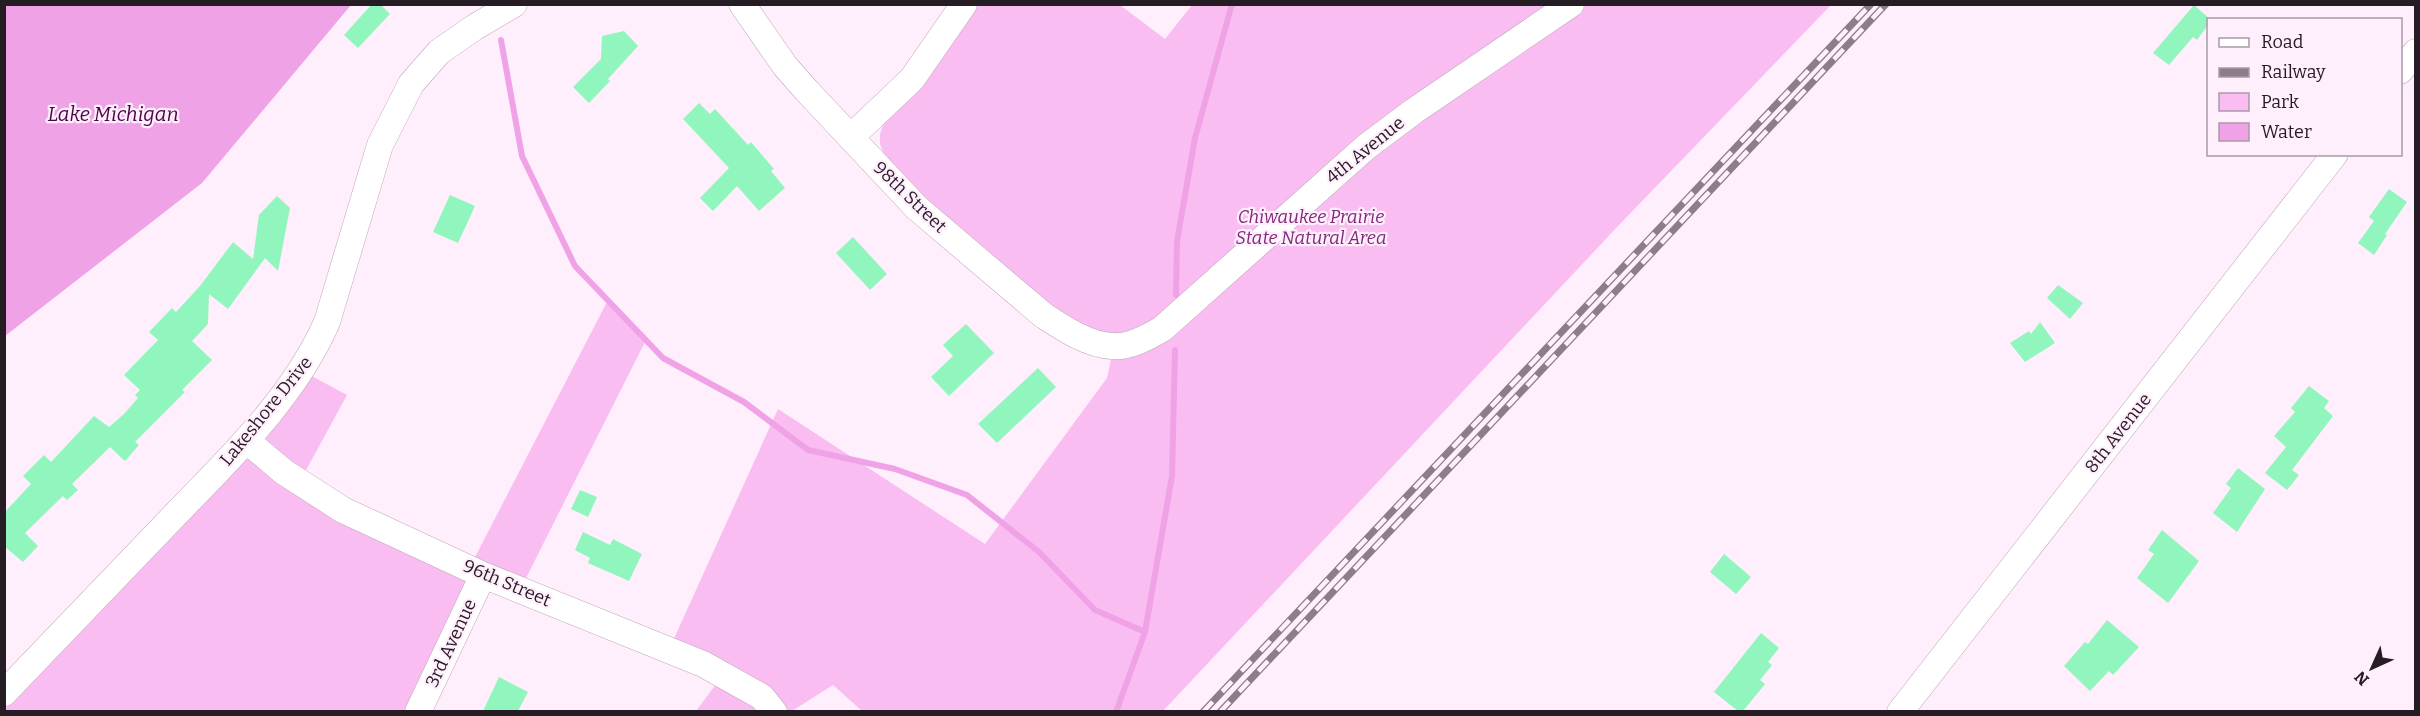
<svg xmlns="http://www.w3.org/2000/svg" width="2420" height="716" font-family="Bitter,serif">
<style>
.green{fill:#fabdf2}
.water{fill:#efa3e6}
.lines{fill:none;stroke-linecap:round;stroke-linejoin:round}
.stream{stroke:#efa3e6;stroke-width:6}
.building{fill:#90f6be}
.minor-casing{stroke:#bfa6bb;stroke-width:27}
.minor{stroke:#fff;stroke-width:26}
.rail-casing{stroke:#8b7e89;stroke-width:7}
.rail{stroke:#ffeefc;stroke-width:4.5;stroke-dasharray:14;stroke-linecap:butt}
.labels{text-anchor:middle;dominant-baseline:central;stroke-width:4.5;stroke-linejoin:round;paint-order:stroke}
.street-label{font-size:18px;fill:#251c24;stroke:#ffeefc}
.park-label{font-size:18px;font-style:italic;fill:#7e2878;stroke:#ffeefc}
.water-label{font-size:20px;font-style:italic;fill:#4a0546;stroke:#ffeefc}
</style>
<rect width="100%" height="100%" fill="#ffeefc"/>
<!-- green -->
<path class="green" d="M974 5H1120L1165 39 1192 5H1831L1619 225 1163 711H862L833 685 792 711H696L728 668 672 643 778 409 985 544 1107 378 1116 336 1107 335 1061 316 945 221 886 159 880 144V134L885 119Z
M608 300 646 340 520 590 479 584 417 711 5 712 4 708 205 498 308 374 347 395 299 483 473 561Z"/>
<!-- water -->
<path class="water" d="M5 4H351V5L202 183 5 336Z"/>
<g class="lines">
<!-- stream -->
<path class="stream" d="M501 40 522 156 575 266 663 358 744 402 808 450 895 469 967 495 1039 552 1095 610 1145 632
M1176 295 1177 241 1195 138 1232 4
M1116 712 1145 632 1172 476 1175 350"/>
</g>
<!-- building -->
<path class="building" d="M372 4H380L390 14 358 48 344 35Z
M2194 5 2211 20H2208V25L2197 40 2193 37 2169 65 2153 53Z
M624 31 638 46 608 79 610 81 589 103 573 87 601 59 602 36Z
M699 103 710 114 715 109 748 145 751 142 774 169 771 171 785 188 759 211 737 186 713 211 700 198 729 168 683 119Z
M2389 189 2407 202 2385 234 2387 235 2374 255 2358 243 2374 221 2369 217Z
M450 195 475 206 458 243 433 232Z
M277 196 290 208 278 271 265 258 228 309 209 294 208 324 192 341 212 360 182 390 185 392 135 442 139 445 125 461 110 447 72 484 78 490 67 500 63 496 25 533 38 546 23 562 4 546V513L31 484 23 476 44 455 51 462 94 416 109 427 124 414 138 398 135 395 140 390 124 375 158 340 149 332 172 308 176 312 200 286 233 242 253 259 259 215Z
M853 237 887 274 870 290 836 253Z
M2058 285 2083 303 2070 319 2047 298Z
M2040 322 2055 343 2025 362 2010 343 2029 331 2031 334Z
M966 324 994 353 949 396 931 377 953 356 943 345Z
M1038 368 1056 387 997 443 978 424Z
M2309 386 2329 401 2324 408 2333 416 2292 470 2299 475 2287 490 2265 473 2286 447 2274 436 2295 412 2291 408Z
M2238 468 2265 489 2237 532 2213 513 2231 488 2226 484Z
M580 490 597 497 588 517 571 509Z
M2162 530 2199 561 2168 603 2137 578 2154 554 2148 550Z
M583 532 610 545 613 539 642 554 629 581 588 563 590 558 575 550Z
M1724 554 1751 577 1736 594 1710 572Z
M2107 620 2139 647 2113 675 2109 671 2090 691 2064 666 2085 642 2088 644Z
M1761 633 1779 648 1768 662 1772 665 1760 680 1765 684 1743 711H1738L1714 692Z
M499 677 528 692 518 711H483Z"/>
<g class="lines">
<!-- minor casing -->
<g class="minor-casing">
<path id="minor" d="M742 4 785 66 807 91 917 208 1043 315C1063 328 1088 345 1112 346 1129 348 1148 337 1162 329L1366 147 1414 111 1571 4
M2400 71 2416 52
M851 137 912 79 964 4
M247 441 284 472 343 510 483 575 703 664 762 697 774 712
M4 693C61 633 118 574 175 515 232 456 294 397 327 322L380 145 411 84 439 52 475 27 514 4
M418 712 483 575
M1900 712 2335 154"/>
</g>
<!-- minor -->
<use href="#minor" class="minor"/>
<!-- rail casing -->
<g class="rail-casing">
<path id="rail" d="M1203 712 1871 4
M1220 712 1886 4"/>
</g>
<!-- rail -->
<use href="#rail" class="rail"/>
</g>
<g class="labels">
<!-- street labels -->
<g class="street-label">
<text transform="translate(1365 150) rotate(-39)">4th Avenue</text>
<text transform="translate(910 197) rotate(44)">98th Street</text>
<text transform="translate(266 411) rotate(-51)">Lakeshore Drive</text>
<text transform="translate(2118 433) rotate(-52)">8th Avenue</text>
<text transform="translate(507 583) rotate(23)">96th Street</text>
<text transform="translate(451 643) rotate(-65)">3rd Avenue</text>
</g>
<!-- park labels -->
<g class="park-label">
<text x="1311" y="217">Chiwaukee Prairie<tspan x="1311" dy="21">State Natural Area</tspan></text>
</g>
<!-- water labels -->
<g class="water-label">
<text x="113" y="114">Lake Michigan</text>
</g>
</g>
<!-- border -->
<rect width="2420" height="716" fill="none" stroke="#251c24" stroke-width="12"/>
<!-- legend -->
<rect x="2207" y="18" width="195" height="138" fill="#ffeefc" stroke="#a89aa6" stroke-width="1.5"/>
<rect x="2219" y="38" width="30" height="9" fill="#ffffff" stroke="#a89aa6" stroke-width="1.5"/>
<text x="2261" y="48" font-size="18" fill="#251c24">Road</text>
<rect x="2219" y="68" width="30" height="9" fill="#8b7e89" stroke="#a89aa6" stroke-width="1.5"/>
<text x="2261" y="78" font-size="18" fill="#251c24">Railway</text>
<rect x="2219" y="93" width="30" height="18" fill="#fabdf2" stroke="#a89aa6" stroke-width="1.5"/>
<text x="2261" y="108" font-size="18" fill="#251c24">Park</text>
<rect x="2219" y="123" width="30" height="18" fill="#efa3e6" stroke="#a89aa6" stroke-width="1.5"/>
<text x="2261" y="138" font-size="18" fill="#251c24">Water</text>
<!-- north arrow -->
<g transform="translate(2372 668) rotate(225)" stroke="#ffeefc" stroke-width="4.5" paint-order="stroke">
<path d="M0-4.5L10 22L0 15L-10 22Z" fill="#251c24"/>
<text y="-9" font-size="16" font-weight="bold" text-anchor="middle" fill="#251c24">N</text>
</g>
</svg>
